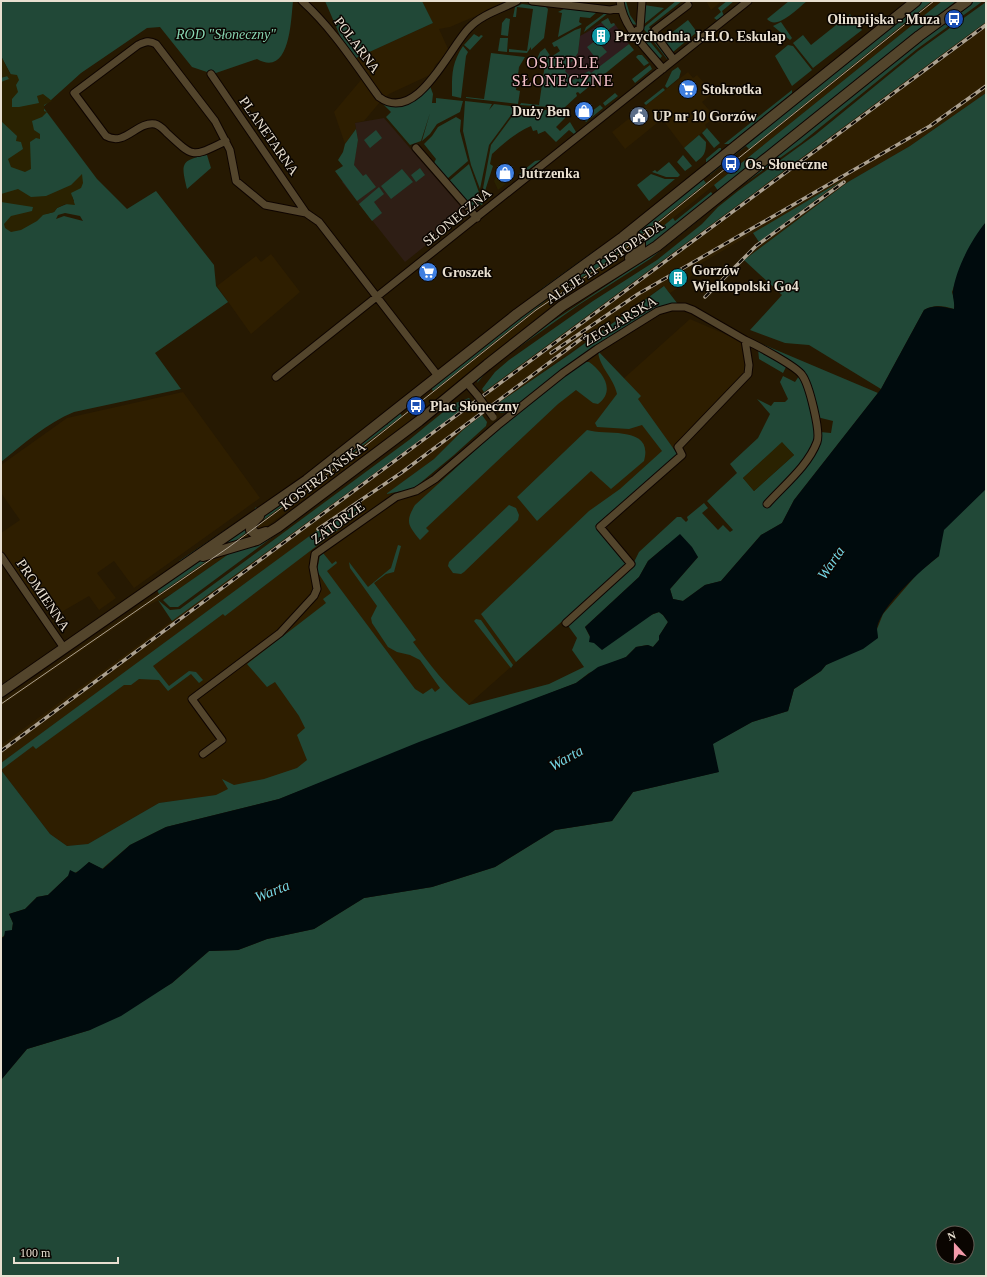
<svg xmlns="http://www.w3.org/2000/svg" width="987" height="1277" font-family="'Times New Roman',serif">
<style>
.built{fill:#2e1e00}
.education{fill:#2e1e15}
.medical{fill:#2f1c1d}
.green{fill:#214837;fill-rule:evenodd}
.sand{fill:#2a2201}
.water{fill:#000b0d}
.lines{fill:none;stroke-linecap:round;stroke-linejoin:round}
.street-casing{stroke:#0e0400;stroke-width:9}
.secondary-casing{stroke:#0e0400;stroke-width:12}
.street{stroke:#53452c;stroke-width:7}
.secondary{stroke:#53452c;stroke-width:10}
.tram{stroke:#aca190;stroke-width:1}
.rail-casing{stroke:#aca190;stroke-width:3.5}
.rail{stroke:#0a0501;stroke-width:2;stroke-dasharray:6;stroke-linecap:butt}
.street-bridge-casing{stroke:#0e0400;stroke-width:9;stroke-linecap:butt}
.street-bridge{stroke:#53452c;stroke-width:7}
.labels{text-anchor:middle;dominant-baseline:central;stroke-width:3;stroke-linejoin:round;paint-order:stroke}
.poi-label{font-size:14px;font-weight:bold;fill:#e8dfd0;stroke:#0a0501;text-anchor:start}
.park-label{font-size:14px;font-style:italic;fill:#88d6b2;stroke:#0a0501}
.street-label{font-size:14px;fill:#e8dfd0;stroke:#0a0501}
.water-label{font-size:15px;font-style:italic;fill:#74d4e1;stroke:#0a0501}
.quarter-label{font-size:16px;letter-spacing:1px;fill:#f6c2ca;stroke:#0a0501}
</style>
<rect width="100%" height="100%" fill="#261902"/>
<!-- built -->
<path class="built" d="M422 1H503L501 5 492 9 450 27 439 29 449 51 443 58 435 65 432 74 389 94 380 102 364 121 355 123 356 129 345 144 334 112 366 74 354 59 433 23Z
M706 1H722L711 10Z
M932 1H942L636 248 607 270 565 296 544 312 402 427 233 551 173 593 147 606 1 706V702L247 532 386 428 554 294 607 262Z
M986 22V93L910 146 848 182 744 260 761 244 753 233 700 264 687 282 670 293 663 286 482 415 463 430 434 459 387 494 413 489 452 472 495 433 598 351 622 380 690 319 741 341 745 358 744 375 673 448 678 455 595 526 627 564 468 705 262 789 159 803 88 844 67 846 50 834 1 770V745L383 467Z
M688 72 693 78 697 75 713 93 702 102 715 117 705 125 707 128 684 148 662 119 625 149 612 132Z
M271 254 300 292 251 334 217 286 256 256 261 262Z
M183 392 260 498 134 588 114 561 97 573 116 598 99 610 89 596 58 614 44 592 34 598 1 550V533L20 520 1 493V465L67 418Z"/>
<!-- education -->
<path class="education" d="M384 118 466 213 405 262 342 182 353 167 358 140 355 123Z"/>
<!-- medical -->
<path class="medical" d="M608 18 611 24 614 23 629 44 564 95 563 73 578 53 580 36 589 31Z"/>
<!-- green -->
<path class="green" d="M1 1H293C291 20 290 78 257 59L213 74 192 67 160 27 147 28 81 73 51 100 43 94 51 100 43 107 97 179 127 209 156 191 214 265 216 286 228 302 155 353 181 389 74 412C47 423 23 444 1 462V77L8 76 16 84 1 56ZM72 196 74 201 57 208 54 212 46 214ZM65 213 80 216 83 221 64 216 56 219 58 215Z
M325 1H422L433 23 354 59 341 38Z
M623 1H626L630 15 637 25 632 24 625 11Z
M676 1H682L649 27 669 57 667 59 643 28Z
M727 1H734L722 11 724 16 717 20 714 18 721 12 718 8Z
M789 1H807C798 8 777 31 767 19Z
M923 1H932L749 149 746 146 710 175 709 173Z
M942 1H956L719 192 714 185Z
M974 1H983L917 49 801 143 745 183 743 182 908 49 943 24 948 25 956 21 954 19Z
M986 2V22L484 392 482 389 495 372 509 360 593 301 657 260 702 224 718 207 738 191 815 135 918 51Z
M522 4 546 7 548 9 544 38 531 50V47L527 53 509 52V49L527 51 533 9 517 7 516 17H513L515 7Z
M644 5 664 8 643 25Z
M564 9 597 12 590 18 580 17 579 22 582 24 558 37 562 13 558 12Z
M605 13 607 14 584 32 586 27Z
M850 14 862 30 813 68 793 43 803 35 811 45Z
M506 18 510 19 508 36 501 35 502 23Z
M608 18 611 24 614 23 615 25 608 30 601 22Z
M688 20 697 32 673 52 661 41Z
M781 22 792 38 790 40 773 26Z
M581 28 578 53 565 71 573 80 589 71 591 73 629 44 634 50 580 94 578 92 576 93 577 96 564 108 520 105 521 103 539 105 545 64 543 63 544 59H537L540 52 545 48 551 57 560 51 557 46 554 47 552 43 575 30Z
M642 32 662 56 659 60 642 38Z
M474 34 479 37 481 35 483 36 470 50 464 45Z
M500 38H508L507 52 498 51Z
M595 41 597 43 598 42 607 52 597 60 587 47Z
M788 45 793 46 812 70 792 86 775 56Z
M463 46 468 52 466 56 461 98 452 96C452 76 451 64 463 46Z
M491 53 525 57 519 67 516 90 520 91 518 104 466 98V97L484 99Z
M638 55H642L649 63 644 66 636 57Z
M650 65 652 69 635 83 632 79Z
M678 67 681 71 679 78 667 88 665 86 672 71Z
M430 86 433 94 432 103H436V98L463 101 460 112 437 124 430 134 422 141 430 113 421 141 410 145 386 117 391 112 378 99 387 104 396 105Z
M663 88 665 90 646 105 644 103Z
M792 90V93L729 144H724Z
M615 93 618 96 605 106 603 103Z
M986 93V222L964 258 952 292 955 302 954 309C942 306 935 304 924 310L881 389 809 345 785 343 750 330 782 295 744 260 848 182 910 146Z
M465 101 492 104 489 110 494 104 517 107 489 145 480 189 471 165 463 131Z
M600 105 603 108 586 122 583 118Z
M519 107 565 112V118L556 127 560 131 570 122 576 132 574 134 569 130 556 142 545 131 538 134 537 130 533 131 531 126C515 133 504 143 492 154L490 164 493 166 484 194 485 201 482 194 491 145Z
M456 117 461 120 460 131 468 161 447 179 434 163 436 159 424 144 432 136 438 127Z
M707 128 720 143 714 148 702 133Z
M356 129 358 140 354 165 363 176 366 174 376 187 357 201 335 171 343 166 338 160 343 152 345 144Z
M376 130 382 138 370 148 364 140Z
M699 135 706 142C706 153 704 156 696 162L684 148Z
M719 148H721V150L706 163V159Z
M207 155 211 168 187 189C181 164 180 160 207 155Z
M683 155 692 166 685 171 677 162Z
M541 160 523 174H519L535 161Z
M669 162 680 175 678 177H666L652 172 655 170 657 172Z
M469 164 483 204 474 209 449 181Z
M420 168 425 175 416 182 411 175Z
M402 169 413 182 391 199 381 186Z
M651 174 665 179H675L649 201 637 185Z
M702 178 706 183 642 234 637 230Z
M841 181 759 242 753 233Z
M379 187 384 194 374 202 382 213 372 221 359 204Z
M711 192 714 196 645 249 644 242 673 218 675 221Z
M704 214 700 219 650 259 577 306 505 357 490 368 477 383 479 377 550 323 657 252Z
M631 240 632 241 607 262 554 294 433 391 431 388 531 309 578 277 622 243Z
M602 248 524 303 544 287 594 251Z
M664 286 677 303 661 306 570 363 509 412 507 411 504 413H500L494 406 570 354Z
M748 338 878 393 794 500 782 523 761 535 721 581 705 585 683 601 673 599 670 589 698 557 667 545 648 561 639 577 585 627 590 637 659 612 663 615 668 622 659 636V640L653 647 647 645 636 647 626 657 589 673 576 683 279 799 166 827 130 845 102 869 89 862 81 870 68 876 48 895 37 897 25 909 9 914 13 923 12 930 1 938V763L319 529 354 507 360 513 225 616 223 614 153 666 169 686 189 671 196 672 203 680 199 683 191 674 168 691 159 680 139 679 131 685H124L36 749 33 746 1 770 50 834 67 846 88 844 159 803 216 795 228 789 222 779 234 785 264 779 297 768 307 760 297 735 305 728 299 716 275 682 267 687 247 664 326 603 323 599 331 593 317 571 320 555 323 553 332 564 336 561 337 563 327 571 415 689 423 694 432 688 435 692 440 688 420 660 410 655 397 652 388 647 372 623 371 618 377 606 350 568 349 562 368 587 391 568 398 545 401 546 394 572 386 574 374 583 411 633 416 640 413 642C430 665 447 687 469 705L549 684 584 667 572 650 577 638 569 627V623L633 564 639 552 677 517H681L686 522 688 520 687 517 704 503 708 508 702 513 718 530 723 525 730 532 733 530 707 501 737 473 730 464 758 438 770 414 757 399 771 406 774 402H785L788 399 780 382 783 376 795 382 799 376 786 367 783 373 759 359 758 349ZM817 417 833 421 831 433 820 432ZM782 443 794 455 754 491 743 478Z
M598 351 641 396 638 399 678 455 595 526 627 564 516 662 481 614 589 511 620 489 662 451 642 425 629 429 597 427 595 423 617 394C614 378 599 367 598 351Z
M582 362H589C603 372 616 391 598 404L593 403 576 390 558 404 426 528 429 531 420 540C408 525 405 522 415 505L502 426Z
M469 398 472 402 172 621 158 600 170 610 180 609 409 440 453 404Z
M400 413 402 416 294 497 293 496 386 424 388 425 387 423Z
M482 415 487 422 486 426 454 455 413 489 386 494 434 459 463 430Z
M587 430C607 436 654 425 644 461L611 489 591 471 537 521 517 497Z
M986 445V1276H1V1080L27 1049 90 1030 172 983 209 951 238 950 267 939 314 929 364 898 432 887 495 867 555 830 612 821 633 792 718 772 712 744 752 722 788 711 794 689 821 671 826 665 841 657 877 629 883 614 918 573 939 556 933 546ZM943 1233H967V1257H943Z
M287 500 288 502 255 526 257 521Z
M509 505 516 508 519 515 518 520 464 572 461 574 453 573 448 566 449 562Z
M256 507 258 510 183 561H179L253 511Z
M246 526 247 532 234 542 216 547Z
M278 533 178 607H170L163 600 233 551Z
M218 553 159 594 157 590 200 561Z
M476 619 481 620 513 665 511 668 474 621Z"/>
<!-- sand -->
<path class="sand" d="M1 56 10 74 17 75 19 80 16 85 18 92 12 99V107H19L39 103 37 96 43 94 52 101 44 105V111L47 112 42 117 32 121 34 130 40 134V139L36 138 30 142 31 169 25 172 11 167 8 159 23 149 21 142 16 141 17 136 1 121V82L9 79 7 76 1 78Z
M82 174 83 183 81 188 71 193 75 205 65 204 57 208 54 212 43 215 37 221 21 230 11 232 5 228 4 224 11 216 32 211 33 207 1 202V194L18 189 31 197 46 196 71 185Z
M496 177 508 182 498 190 494 181Z
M782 442 794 455 754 491 743 478Z"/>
<!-- water -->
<path class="water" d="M986 222V489L944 530 939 556C922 569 880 607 877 628 877 631 878 635 878 638L863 649 826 665 821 671 794 689 788 711 752 722 713 744 719 772 633 792 612 821 555 830 495 867 432 887 364 898 314 929 267 939 238 950 209 951 172 983 121 1016 90 1030 27 1049 1 1080V938L4 937 5 931 12 930 13 923 9 914 25 909 37 897 48 895 68 876 70 870 76 873 89 862 103 869 130 845 166 827 279 799 419 742 576 683 598 667 626 657 636 647 648 645 653 647 659 640V636L668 622 663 615 659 612 653 614 602 650 594 643 589 642 590 636 585 627 639 577 648 561 680 534 692 547 698 557 670 589 673 599 683 601 705 585 721 581 761 535 782 523 794 500 881 389 924 310C935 304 942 307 954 309 955 302 952 297 953 291 956 269 972 238 986 222Z"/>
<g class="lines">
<!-- street casing -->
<g class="street-casing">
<path id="street" d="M302 1C333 29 355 64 379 97 417 125 449 48 469 28 482 14 502 9 517 1
M532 1 610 10 621 8
M620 1C623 28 647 49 663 69
M634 33 640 28 642 1
M674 60 654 33 655 30 688 5
M211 74 306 213
M226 141C192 157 195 159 167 133 164 130 160 125 155 124 137 121 125 147 106 136L74 93 138 45C145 42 149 40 156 44L215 121 230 150 236 181 265 205 306 213 319 222 438 376
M416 148 477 218
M745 340C756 345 796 366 802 375 809 384 821 432 817 442 808 466 784 485 767 504
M276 377 748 1
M466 382 478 396
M1 556 64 648
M203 754 222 740 192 699 280 633 314 596 317 589 313 567 315 554 396 497 416 491 435 479 498 425 563 373 597 349 658 311 672 307H685L693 310 745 340 749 365 748 374 678 447 682 455 600 527 631 564 566 623"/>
</g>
<!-- secondary casing -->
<g class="secondary-casing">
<path id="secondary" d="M623 237C630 233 637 236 640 243V251L630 258
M259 516 252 523 251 530 257 535 266 532
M203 556 257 540 278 527 419 421 487 365 562 306 657 246 919 36 967 1
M1 692 307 480 517 314 623 237 916 1"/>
</g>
<!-- street -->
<use href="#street" class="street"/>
<!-- secondary -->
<use href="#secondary" class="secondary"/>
<!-- tram -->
<path class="tram" d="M1 704 229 547 365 446 536 310 618 255 934 1"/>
<!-- rail casing -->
<g class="rail-casing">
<path id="rail" d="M705 297 756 246 844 182
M551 353 638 294 930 126 986 86
M318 529 401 473 585 336
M1 751 986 25"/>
</g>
<!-- rail -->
<use href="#rail" class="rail"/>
<!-- street-bridge casing -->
<g class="street-bridge-casing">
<path id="street-bridge" d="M478 396 493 417"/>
</g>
<!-- street-bridge -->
<use href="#street-bridge" class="street-bridge"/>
</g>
<!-- icons -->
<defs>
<g id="bus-disc" transform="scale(1)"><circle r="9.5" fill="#1a4fb4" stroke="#0a0501"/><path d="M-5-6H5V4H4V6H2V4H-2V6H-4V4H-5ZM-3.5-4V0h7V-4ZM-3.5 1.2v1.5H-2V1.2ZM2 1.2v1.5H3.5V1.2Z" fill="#fff"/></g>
<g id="building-disc" transform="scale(1)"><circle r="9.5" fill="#0f9aa8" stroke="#0a0501"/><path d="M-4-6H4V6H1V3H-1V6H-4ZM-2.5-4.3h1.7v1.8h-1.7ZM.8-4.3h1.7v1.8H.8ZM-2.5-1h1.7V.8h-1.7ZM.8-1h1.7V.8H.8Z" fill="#fff"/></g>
<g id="supermarket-disc" transform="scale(1)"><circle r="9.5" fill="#3f7fe0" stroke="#0a0501"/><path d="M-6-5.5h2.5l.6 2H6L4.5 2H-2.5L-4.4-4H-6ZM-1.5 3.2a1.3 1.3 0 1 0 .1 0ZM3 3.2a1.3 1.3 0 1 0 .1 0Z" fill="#fff"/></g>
<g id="shop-disc" transform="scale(1)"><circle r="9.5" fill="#3f7fe0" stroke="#0a0501"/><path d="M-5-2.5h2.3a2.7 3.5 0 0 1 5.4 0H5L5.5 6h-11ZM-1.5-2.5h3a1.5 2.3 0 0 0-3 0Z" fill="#fff"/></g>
<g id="civic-disc" transform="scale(1)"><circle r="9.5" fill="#5c6f8a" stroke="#0a0501"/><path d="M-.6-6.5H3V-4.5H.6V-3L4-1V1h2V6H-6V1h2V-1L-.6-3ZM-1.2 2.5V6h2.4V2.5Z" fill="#fff"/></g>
</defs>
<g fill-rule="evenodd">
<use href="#bus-disc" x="954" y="19"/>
<use href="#building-disc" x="601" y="36"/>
<use href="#supermarket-disc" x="688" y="89"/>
<use href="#shop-disc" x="584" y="111"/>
<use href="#civic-disc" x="639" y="116"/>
<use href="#bus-disc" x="731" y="164"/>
<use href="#shop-disc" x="505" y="173"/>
<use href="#supermarket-disc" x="428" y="272"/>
<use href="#building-disc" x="678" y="278"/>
<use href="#bus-disc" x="416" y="406"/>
</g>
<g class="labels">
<!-- poi labels -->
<g class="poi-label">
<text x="940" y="19" text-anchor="end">Olimpijska - Muza</text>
<text x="615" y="36">Przychodnia J.H.O. Eskulap</text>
<text x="702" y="89">Stokrotka</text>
<text x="570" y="111" text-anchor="end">Duży Ben</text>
<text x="653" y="116">UP nr 10 Gorzów</text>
<text x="745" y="164">Os. Słoneczne</text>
<text x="519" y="173">Jutrzenka</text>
<text x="692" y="270">Gorzów<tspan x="692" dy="16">Wielkopolski Go4</tspan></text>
<text x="442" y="272">Groszek</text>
<text x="430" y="406">Plac Słoneczny</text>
</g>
<!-- park labels -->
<g class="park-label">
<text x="226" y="34">ROD "Słoneczny"</text>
</g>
<!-- street labels -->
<g class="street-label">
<text transform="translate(357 45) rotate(53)">POLARNA</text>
<text transform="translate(269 136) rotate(55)">PLANETARNA</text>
<text transform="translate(457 217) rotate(-39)">SŁONECZNA</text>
<text transform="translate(605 262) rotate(-34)">ALEJE 11 LISTOPADA</text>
<text transform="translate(620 321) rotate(-31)">ŻEGLARSKA</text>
<text transform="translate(323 476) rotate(-37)">KOSTRZYŃSKA</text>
<text transform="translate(338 523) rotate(-36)">ZATORZE</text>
<text transform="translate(43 595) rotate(56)">PROMIENNA</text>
</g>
<!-- water labels -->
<g class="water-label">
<text transform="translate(831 563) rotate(-56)">Warta</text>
<text transform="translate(566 758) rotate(-29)">Warta</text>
<text transform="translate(272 891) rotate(-22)">Warta</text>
</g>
<!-- quarter labels -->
<g class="quarter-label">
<text x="563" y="62">OSIEDLE<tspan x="563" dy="18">SŁONECZNE</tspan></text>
</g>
</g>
<!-- border -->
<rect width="987" height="1277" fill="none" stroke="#e8dfd0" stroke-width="4"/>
<!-- north arrow -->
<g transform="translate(955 1245) rotate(339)"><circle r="19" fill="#0a0501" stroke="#635c54"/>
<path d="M0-3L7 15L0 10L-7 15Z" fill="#f39aaa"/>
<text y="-6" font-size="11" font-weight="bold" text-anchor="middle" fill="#e8dfd0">N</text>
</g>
<!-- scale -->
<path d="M14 1257v6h104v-6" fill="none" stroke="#e8dfd0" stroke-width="2"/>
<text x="20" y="1257" font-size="12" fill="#e8dfd0" stroke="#0a0501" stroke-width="3" paint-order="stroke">100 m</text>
</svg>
